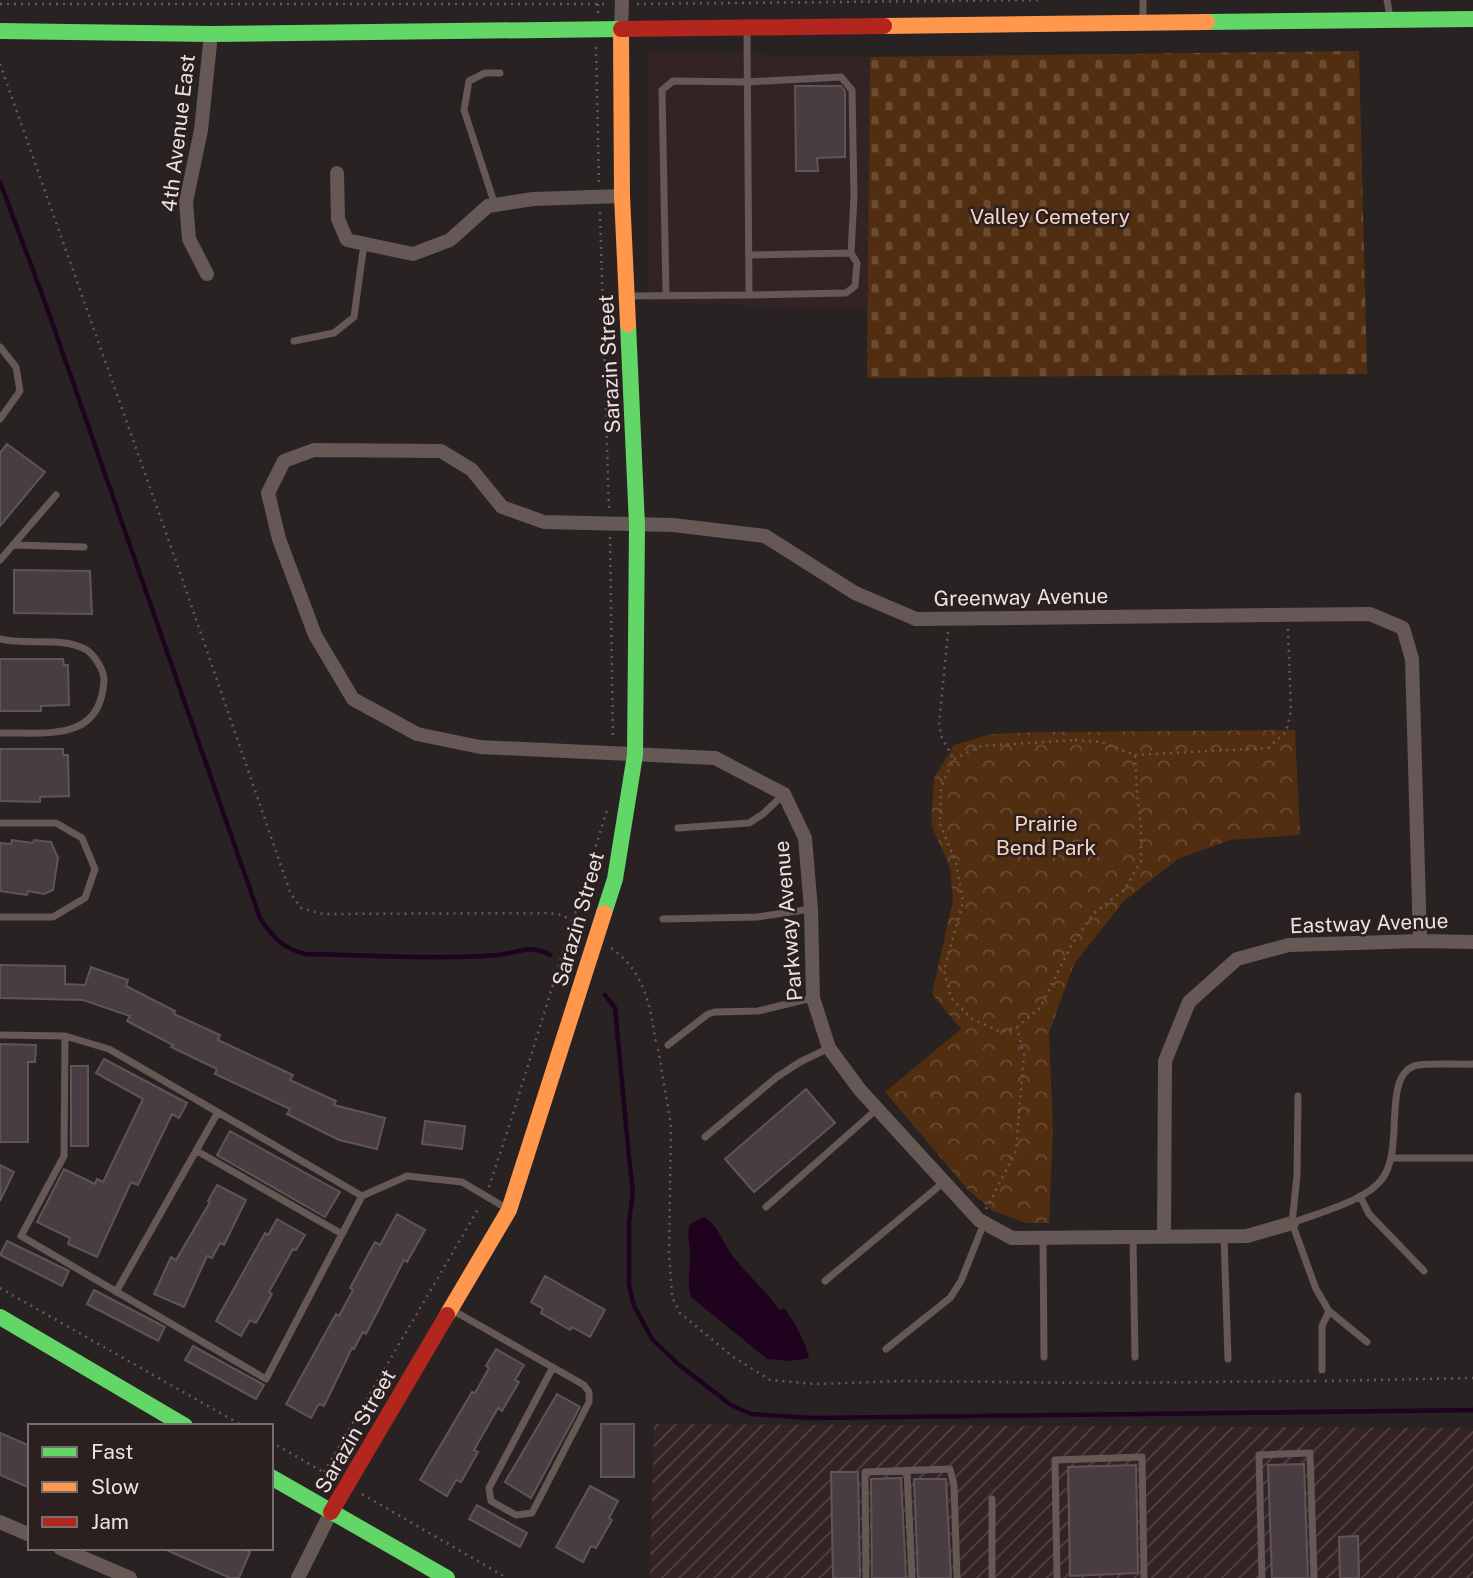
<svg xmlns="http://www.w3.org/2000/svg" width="1473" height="1578" font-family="'Public Sans',sans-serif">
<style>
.built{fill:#342324}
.industrial{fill:url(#industrial-furrows)}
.forest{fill:url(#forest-crowns)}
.cemetery{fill:url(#cemetery-stones)}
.water{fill:#1f031e}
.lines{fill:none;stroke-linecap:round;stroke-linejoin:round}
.stream{stroke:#1f031e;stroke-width:4.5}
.building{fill:#4a3d42;stroke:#5c5658;stroke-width:2}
.path{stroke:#645959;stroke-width:2.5;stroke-dasharray:2 5;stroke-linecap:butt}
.lane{stroke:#655855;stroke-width:7}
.street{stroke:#655855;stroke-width:14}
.fast{stroke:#63d668;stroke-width:16}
.slow{stroke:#ff974d;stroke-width:16}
.jam{stroke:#b3261e;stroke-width:16}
.labels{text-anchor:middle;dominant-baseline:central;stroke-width:5;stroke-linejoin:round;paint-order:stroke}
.street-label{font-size:21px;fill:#ebe2e3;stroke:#2c1f20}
.park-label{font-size:21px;fill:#f5d7c0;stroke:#2c1f20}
</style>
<defs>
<pattern id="industrial-furrows" width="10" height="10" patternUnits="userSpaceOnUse" patternTransform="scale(1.75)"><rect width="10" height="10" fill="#342324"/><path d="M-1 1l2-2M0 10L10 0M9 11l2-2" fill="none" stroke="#524344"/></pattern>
<pattern id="forest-crowns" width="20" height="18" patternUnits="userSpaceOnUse" patternTransform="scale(1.75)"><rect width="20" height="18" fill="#512e10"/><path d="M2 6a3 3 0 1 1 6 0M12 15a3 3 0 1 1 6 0" fill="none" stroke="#6a4c33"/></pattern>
<pattern id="cemetery-stones" width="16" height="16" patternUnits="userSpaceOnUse" patternTransform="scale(1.75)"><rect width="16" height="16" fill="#512e10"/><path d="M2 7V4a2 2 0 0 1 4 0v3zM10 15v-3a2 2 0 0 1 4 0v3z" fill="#6a4c33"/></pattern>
</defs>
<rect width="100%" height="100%" fill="#292223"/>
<!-- built -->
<path class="built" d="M648 52 870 57 868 310 647 302Z"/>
<!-- industrial -->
<path class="industrial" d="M654 1424 1473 1428V1578H650Z"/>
<!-- forest -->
<path class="forest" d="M1295 730 1300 835 1230 840 1178 859 1124 901 1074 964 1049 1033 1053 1129 1049 1223H1026L993 1211 968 1190 885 1092 961 1029 932 994 953 900 950 868 931 824 934 778 954 745 991 734 1037 732Z"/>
<!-- cemetery -->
<path class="cemetery" d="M1359 51 1367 374 867 378 870 57Z"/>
<!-- water -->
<path class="water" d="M704 1217C719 1226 722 1242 733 1256 747 1275 766 1290 779 1310L784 1308C794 1321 806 1342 809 1358L790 1361 767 1359 691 1297C686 1279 691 1269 690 1252 689 1241 687 1234 690 1224Z"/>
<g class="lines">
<!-- stream -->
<path class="stream" d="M0 182 46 305 260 918C272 937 284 949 306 954 370 955 434 960 498 955 519 953 529 943 550 955
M605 995 615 1008 629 1157 633 1191 629 1222V1285L634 1306 652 1339 678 1364 731 1405 751 1414 812 1418 1473 1410"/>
</g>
<!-- building -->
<path class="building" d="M795 86H841L845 91V157L817 158 818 171H796Z
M7 444 45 472 0 526V453Z
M14 570 90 571 92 614 14 613Z
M0 659H63L64 665H68L69 705 41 706V711H0Z
M0 749H63V755H68L69 796 40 797V802L0 801Z
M12 840 33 843 34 840 51 842 58 858 53 890 44 894 28 891 27 895 0 891V843L11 844Z
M0 965 65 966V984L85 985 91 967 128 980 126 986 175 1011 174 1014 220 1035 218 1040 293 1075 290 1080 336 1101 334 1105 385 1118 377 1149 339 1140 287 1114 290 1109 215 1074 217 1069 171 1047 173 1045 127 1021 130 1016 83 1000 0 998Z
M0 1044 36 1045 35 1062H28V1142H0Z
M104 1059 187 1103 179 1118 172 1114 138 1185 131 1182 97 1257 68 1244 70 1238 37 1222 64 1169 95 1184 97 1179 103 1182 143 1099 96 1073Z
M88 1066V1146H71V1066Z
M806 1089 835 1123 754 1192 725 1159Z
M425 1121 465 1126 462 1149 422 1144Z
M230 1131 340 1192 325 1217 217 1155Z
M0 1165 14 1172 0 1201Z
M217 1185 246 1200 224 1245 220 1243 212 1258 207 1256 184 1307 154 1294 171 1257 176 1260 210 1202 208 1201Z
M397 1214 425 1230 407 1262 404 1260 366 1334 363 1332 354 1349 352 1348 324 1406 319 1404 311 1418 286 1404 336 1314 339 1316 353 1290 350 1288 375 1242 380 1245Z
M277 1219 305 1235 296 1250 293 1249 269 1292 272 1294 256 1323 250 1320 241 1336 216 1321 265 1233 268 1235Z
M7 1241 69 1271 62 1286 0 1255Z
M545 1276 605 1310 590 1337 572 1327 570 1330 541 1313 543 1309 531 1302Z
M94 1290 165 1327 158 1341 87 1304Z
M193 1346 264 1385 256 1399 185 1360Z
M496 1349 524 1365 515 1380 519 1382 502 1411 498 1408 474 1450 478 1452 461 1482 456 1480 447 1496 420 1480 472 1392 475 1393 489 1368 486 1366Z
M557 1394 580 1407 531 1498 505 1482Z
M601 1424H634V1477H601Z
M0 1433 30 1446V1488L0 1475Z
M1304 1464 1308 1578H1272L1268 1465Z
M1136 1465 1138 1573 1070 1576 1068 1467Z
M831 1472H858L860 1578H833Z
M901 1478 906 1578H872L871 1479Z
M914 1479H946L951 1578H918Z
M590 1486 618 1501 609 1518 612 1520 596 1548 591 1546 583 1562 556 1547Z
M477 1505 527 1533 520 1547 469 1519Z
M1358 1536 1359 1578H1340L1339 1537Z
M162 1548H242L250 1552 239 1578H230Z"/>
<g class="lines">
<!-- path -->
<path class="path" d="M0 4H609
M637 4 1043 0
M598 13V4
M596 47 599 184
M0 64 177 564 290 892 301 908 323 914 547 913 562 915 580 925
M600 212 609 509
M610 537 613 740
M948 632 939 724 942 738 954 759
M1075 740 1101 742 1135 755 1137 793 1141 826V861L1125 889 1093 914 1071 946 1040 1008 1017 1027 1001 1032 972 1019 951 998 944 970 963 902 956 863 940 824 941 787 954 759 981 746Z
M1135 755 1268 748 1286 732 1291 711 1288 629
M611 948C645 972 650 1005 656 1043
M658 1049 671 1125 669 1252 672 1297 680 1313 732 1356 770 1380 815 1384 905 1381 1094 1383 1318 1381
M489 1187 512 1117 607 810
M986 1209 1016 1151 1024 1055 1017 1028
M0 1288 243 1426
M1325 1381 1473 1378
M271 1442 332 1477
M324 1472 480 1206
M362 1494 507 1578"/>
<!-- lane -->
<path class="lane" d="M1387 0 1390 17
M1143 20V0
M495 205 464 110 469 81 485 73H500
M666 294 662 90 673 81 747 82 841 77 852 90 854 196 851 253 749 255
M749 295 846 293 855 286 857 263 851 253
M627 296 749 295 747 30
M294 341 334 333 354 317 364 244
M0 347 16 367 20 391 0 419
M13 545 84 547
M0 560 56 495
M0 639C28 646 59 636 85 649 94 654 104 670 104 680 101 743 46 732 0 733
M0 823H56L82 838 95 869 85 898 53 917H0
M678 828 749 823 763 814 784 794
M663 919 757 917 811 909
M0 1035 65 1036 109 1049 362 1196 407 1176 462 1182 506 1208
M65 1036 64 1156 21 1236 266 1379 362 1196
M668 1045 708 1014 715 1012 758 1011 812 998
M1298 1096 1297 1176 1292 1223 1316 1289 1329 1311 1367 1342
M705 1137 777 1077 800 1062 829 1048
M197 1151 342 1234
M1392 1158H1473
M1360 1196 1369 1214 1424 1271
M766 1207 877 1109
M1292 1223C1318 1213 1366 1201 1382 1179 1405 1149 1382 1078 1414 1066 1424 1062 1460 1065 1473 1064
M1224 1237 1228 1359
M1043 1238 1044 1357
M1133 1238 1135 1357
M825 1281 944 1182
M116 1292 218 1112
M454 1311 584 1385 589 1392V1402L532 1513 516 1515 491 1501 489 1488 553 1367
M886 1349 950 1298 961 1281 984 1223
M1322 1370V1326L1329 1311
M907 1471 912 1578
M866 1578 865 1472 950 1469 954 1485 957 1578
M992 1578V1499
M1057 1578 1055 1460 1142 1457 1144 1578
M1262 1578 1259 1455 1310 1453 1314 1578"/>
<!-- street -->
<path class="street" d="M621 30 622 0
M337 173 338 219 347 240 413 254 450 240 488 206 533 199 622 196
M207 274 189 239 186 202 201 130 211 34
M1292 1223 1247 1236 1012 1238 979 1220 860 1090 829 1048 813 998 811 909 805 838 784 794 715 758 480 747 417 734 353 699 315 635 279 539 268 493 284 461 314 450 441 451 472 470 502 507 544 522 673 525 765 536 855 593 916 619 1370 614 1403 628 1412 659 1420 941
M1164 1237 1165 1061 1189 1002 1237 959 1289 945 1420 941 1473 942
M0 1522 30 1535
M60 1548 130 1578
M298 1578 331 1512"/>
<!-- fast -->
<path class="fast" d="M1207 22 1473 19
M0 31 211 34 621 29
M604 913 615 879 635 755 637 525 628 324
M0 1317 185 1426
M271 1477 447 1578"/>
<!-- slow -->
<path class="slow" d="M884 26 1207 22
M621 30 622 196 628 324
M447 1315 509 1210 604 913"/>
<!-- jam -->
<path class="jam" d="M621 29 884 26
M331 1512 447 1315"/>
</g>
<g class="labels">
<!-- street labels -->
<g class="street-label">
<text transform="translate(178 133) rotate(-83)">4th Avenue East</text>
<text transform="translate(609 364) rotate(-93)">Sarazin Street</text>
<text transform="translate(1021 597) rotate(-1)">Greenway Avenue</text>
<text transform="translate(578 919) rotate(-74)">Sarazin Street</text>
<text transform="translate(788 921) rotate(-95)">Parkway Avenue</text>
<text transform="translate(1369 923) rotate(-2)">Eastway Avenue</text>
<text transform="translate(355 1431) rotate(-60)">Sarazin Street</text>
</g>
<!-- park labels -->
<g class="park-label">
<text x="1050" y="216">Valley Cemetery</text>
<text x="1046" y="823">Prairie<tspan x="1046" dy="24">Bend Park</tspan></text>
</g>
</g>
<!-- legend -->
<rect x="28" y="1424" width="245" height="126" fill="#2c1f20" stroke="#786d6e" stroke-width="2"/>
<rect x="42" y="1447" width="35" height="10" fill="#63d668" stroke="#786d6e" stroke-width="2"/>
<text x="91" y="1459" font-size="21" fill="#ebe2e3">Fast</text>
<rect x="42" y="1482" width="35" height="10" fill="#ff974d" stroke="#786d6e" stroke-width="2"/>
<text x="91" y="1494" font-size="21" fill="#ebe2e3">Slow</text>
<rect x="42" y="1517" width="35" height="10" fill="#b3261e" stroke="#786d6e" stroke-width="2"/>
<text x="91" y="1529" font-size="21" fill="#ebe2e3">Jam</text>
</svg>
